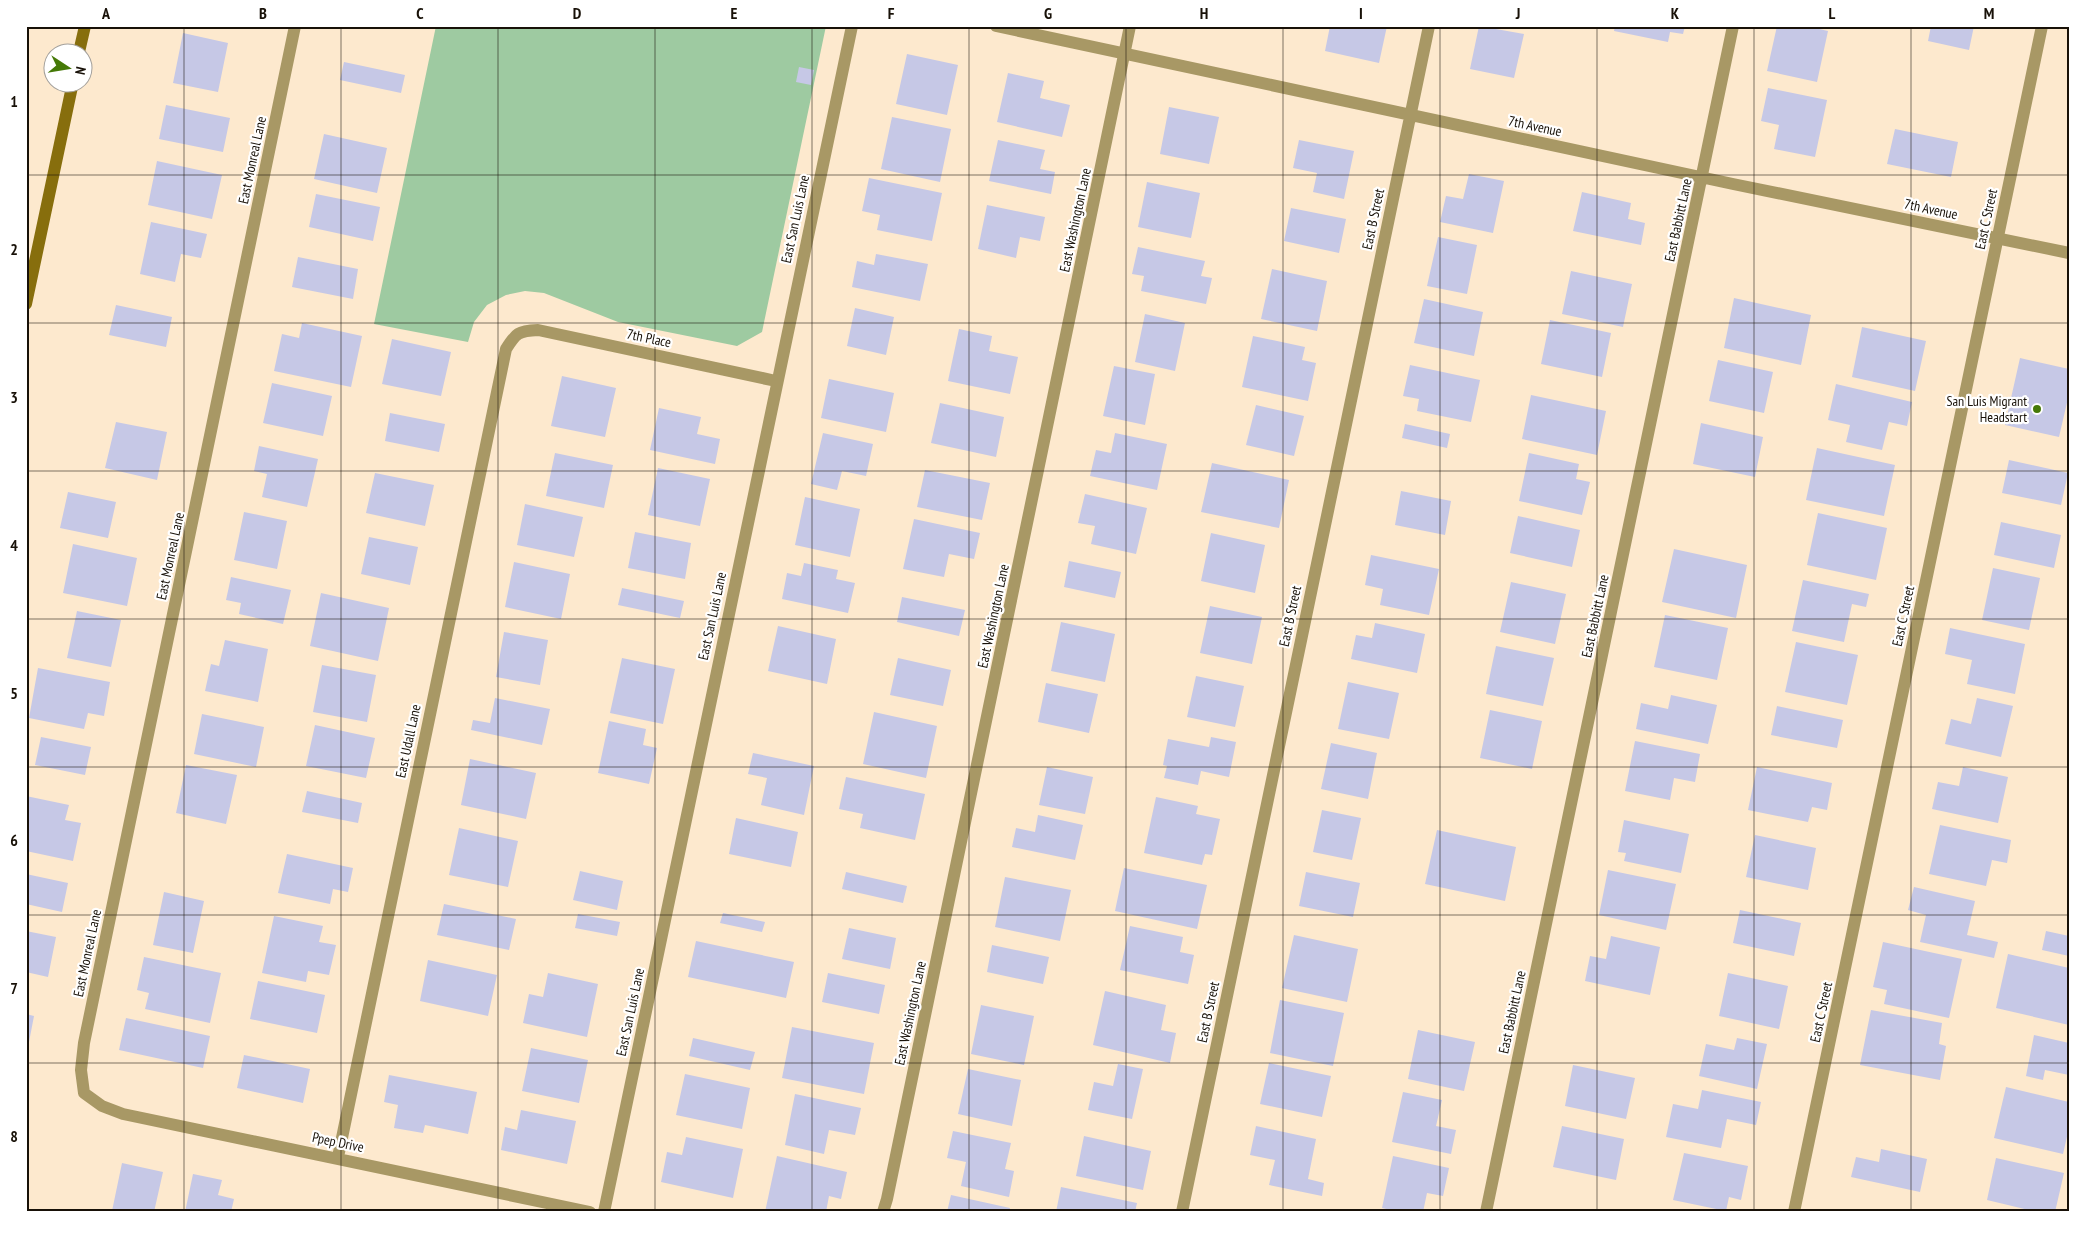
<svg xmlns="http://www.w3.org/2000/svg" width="2095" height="1238" font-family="'PT Sans Narrow',sans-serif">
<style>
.green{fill:#9ecaa1}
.building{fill:#c6c8e6}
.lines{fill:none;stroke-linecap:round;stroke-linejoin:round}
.minor{stroke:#a89865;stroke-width:12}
.secondary{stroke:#876e0d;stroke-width:12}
.grid{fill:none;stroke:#181108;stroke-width:1;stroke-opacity:0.55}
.poi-dot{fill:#457907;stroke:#fff;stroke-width:2}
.labels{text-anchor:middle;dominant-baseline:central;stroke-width:4.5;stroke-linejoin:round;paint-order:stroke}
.street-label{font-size:14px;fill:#181108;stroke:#fff}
.poi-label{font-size:14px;fill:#181108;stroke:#fff;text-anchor:end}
.neatline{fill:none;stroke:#181108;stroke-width:2}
.grid-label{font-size:16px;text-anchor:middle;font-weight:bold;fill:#181108}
</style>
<rect width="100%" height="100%" fill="#fde9ce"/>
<!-- green -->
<path class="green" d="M436 26H826L762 332 737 346 618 322 544 293 525 291 506 295 487 305 474 322 468 342 374 324Z"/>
<!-- building -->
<path class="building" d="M1330 26H1387L1379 63 1325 51Z
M1479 26 1524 34 1514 78 1470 69Z
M1615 26H1685L1683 34 1670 32 1668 42 1614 31Z
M1777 26H1806L1828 31 1817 82 1767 71Z
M1931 26H1974L1969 50 1928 41Z
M183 33 228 43 218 92 173 83Z
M907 54 958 65 947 115 896 104Z
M344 62 405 75 401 93 340 80Z
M799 67 814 70 811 85 796 82Z
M1008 73 1044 81 1040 98 1070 105 1062 137 997 122Z
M1768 88 1827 100 1815 157 1774 149 1779 125 1761 121Z
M166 105 230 118 223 152 159 139Z
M1169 107 1219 117 1209 164 1160 154Z
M892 117 951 129 940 182 881 169Z
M1895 129 1958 142 1951 177 1887 164Z
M324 134 387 148 377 193 314 179Z
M998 140 1045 150 1040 169 1055 172 1051 194 989 181Z
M1299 140 1354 151 1344 199 1313 192 1317 173 1293 168Z
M157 161 222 175 212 219 148 205Z
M1469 174 1504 181 1493 233 1440 222 1446 196 1463 199Z
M869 178 942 193 932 241 877 230 880 215 862 211Z
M1147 182 1200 193 1191 238 1138 227Z
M1582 192 1631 203 1628 219 1645 223 1641 245 1573 231Z
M316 194 380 207 373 241 309 227Z
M987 205 1045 217 1040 241 1020 237 1016 258 978 249Z
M1291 208 1346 219 1339 253 1284 241Z
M151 222 207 234 201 258 181 254 175 282 140 274Z
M1438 237 1477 245 1467 294 1427 286Z
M1138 247 1205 261 1201 276 1212 278 1206 304 1141 291 1144 276 1132 274Z
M876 254 928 264 920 301 852 287 857 261 874 265Z
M298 257 358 269 353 299 292 287Z
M1272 269 1327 281 1317 331 1261 319Z
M1571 271 1632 284 1623 327 1562 314Z
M1734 298 1811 315 1801 365 1724 348Z
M1424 299 1483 312 1474 356 1414 343Z
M116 305 172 317 166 347 109 335Z
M855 308 894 317 886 355 847 346Z
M1145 314 1185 323 1175 371 1135 362Z
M1550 320 1611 333 1602 377 1541 364Z
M302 323 362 336 351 387 274 371 282 334 299 338Z
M1862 327 1926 341 1915 391 1852 377Z
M959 329 992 336 989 351 1018 357 1010 394 948 381Z
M1253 336 1305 347 1302 360 1316 363 1308 401 1242 387Z
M392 339 451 352 441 396 382 384Z
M2020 358 2069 369V394L2059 437 2005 425Z
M1718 360 1773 372 1764 413 1709 401Z
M1410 365 1480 380 1471 422 1417 411 1419 399 1403 396Z
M1114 366 1155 374 1145 425 1103 416Z
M562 376 616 388 605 437 551 426Z
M829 379 894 393 886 432 821 418Z
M272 383 332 396 323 436 263 423Z
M1836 384 1912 402 1907 426 1889 422 1882 450 1846 442 1850 425 1828 420Z
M1531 395 1606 411 1597 455 1522 439Z
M940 403 1004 417 996 457 931 443Z
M1256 405 1304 416 1294 456 1246 445Z
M659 408 701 417 697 434 720 439 715 464 650 450Z
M390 413 445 424 439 452 385 441Z
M116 422 167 432 157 480 105 468Z
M1701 423 1763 437 1755 477 1693 464Z
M1405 424 1450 434 1447 448 1402 438Z
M823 433 873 444 866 476 842 471 837 490 811 484Z
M1115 433 1167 444 1157 490 1090 476 1096 450 1111 453Z
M259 446 318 459 307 507 262 497 267 474 254 471Z
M1817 448 1895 465 1884 516 1806 500Z
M555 453 613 465 604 508 546 496Z
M1529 453 1579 464 1576 479 1590 482 1582 515 1519 501Z
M2009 460 2068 473 2061 505 2002 493Z
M1212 463 1289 480 1279 528 1201 512Z
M658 468 710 479 700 526 648 515Z
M925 470 990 483 982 520 917 507Z
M375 473 434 485 425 526 366 513Z
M1401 491 1451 501 1445 535 1395 525Z
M68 492 116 502 108 538 60 528Z
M1085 494 1147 508 1136 554 1091 544 1095 526 1078 523Z
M805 497 860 509 850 557 795 545Z
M525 504 583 517 574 557 517 545Z
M244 512 287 521 277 569 234 560Z
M1818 513 1887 528 1876 580 1807 565Z
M1518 516 1580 530 1572 567 1510 553Z
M914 519 980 533 974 559 949 554 944 577 903 569Z
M2001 522 2061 535 2054 568 1994 555Z
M635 532 691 543 685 579 628 568Z
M1211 533 1265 545 1255 593 1201 581Z
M369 537 418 547 410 585 361 574Z
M73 544 137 558 127 606 63 593Z
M1674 549 1747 565 1736 618 1662 602Z
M1371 555 1439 569 1429 615 1380 605 1383 589 1365 585Z
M1069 561 1121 572 1115 598 1064 587Z
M514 562 570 574 561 619 505 607Z
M804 563 838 570 836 579 855 583 848 613 782 599 787 573 801 576Z
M1993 568 2040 578 2029 630 1982 620Z
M231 577 291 590 283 624 239 614 241 603 226 600Z
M1803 580 1869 594 1866 607 1852 604 1844 642 1792 631Z
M1511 582 1566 594 1555 644 1500 632Z
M622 588 684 601 680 618 618 605Z
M321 593 389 608 378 661 310 646Z
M902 597 965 610 959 636 897 622Z
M1210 606 1262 617 1252 664 1200 653Z
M77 611 121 620 111 667 67 658Z
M1665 615 1728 628 1717 680 1654 667Z
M1061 622 1115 634 1105 682 1051 671Z
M1375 623 1425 634 1417 673 1351 659 1356 635 1372 638Z
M778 626 836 639 827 684 768 671Z
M1950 628 2025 644 2015 694 1967 684 1972 660 1945 654Z
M504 632 548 640 540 685 496 677Z
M225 640 268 649 258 702 205 691 211 664 219 666Z
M1796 642 1858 655 1847 705 1785 692Z
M1496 646 1554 658 1543 706 1486 694Z
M622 658 675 669 663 724 610 713Z
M898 658 951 670 943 706 890 695Z
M322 665 376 675 367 722 313 712Z
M38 668 110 682 104 716 88 713 84 729 29 718Z
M1196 676 1244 686 1235 727 1187 717Z
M1348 682 1399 693 1389 739 1338 729Z
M1046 683 1098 694 1089 733 1038 722Z
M1671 695 1717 705 1708 744 1636 729 1641 703 1668 709Z
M495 698 550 709 542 745 471 730 473 720 490 723Z
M1977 698 2013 706 2001 757 1945 744 1951 719 1971 724Z
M1777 706 1843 720 1837 748 1771 735Z
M1490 710 1542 721 1532 769 1480 758Z
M874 712 937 726 926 778 863 764Z
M202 714 264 727 256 767 194 754Z
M609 721 646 729 643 745 657 748 649 784 598 773Z
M315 725 375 738 366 778 306 766Z
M41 737 91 747 85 775 35 765Z
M1211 737 1236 742 1229 777 1201 771 1198 785 1164 778 1167 766 1163 765 1168 739 1209 747Z
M1635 741 1700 754 1695 782 1674 778 1670 800 1625 791Z
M1331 743 1377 753 1368 799 1321 789Z
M753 753 814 766 804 815 761 805 767 778 748 774Z
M470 759 536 773 526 819 461 805Z
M186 765 237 775 226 824 176 813Z
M1047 767 1093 777 1085 814 1039 805Z
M1757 767 1832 783 1827 810 1812 807 1808 822 1748 810Z
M1963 767 2008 777 1998 823 1932 809 1938 782 1959 786Z
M846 777 925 794 915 840 860 828 863 814 839 809Z
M307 791 362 803 358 823 302 812Z
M26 796 69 805 65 820 81 823 73 861 26 851Z
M1156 797 1198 806 1196 814 1220 819 1212 855 1205 854 1202 865 1144 853Z
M1322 810 1361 818 1352 860 1313 852Z
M1038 815 1083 825 1075 860 1012 847 1016 828 1035 832Z
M736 818 798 832 791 867 729 854Z
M1624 820 1689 834 1681 873 1624 861 1626 853 1618 852Z
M1940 825 2011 840 2007 863 1992 860 1986 886 1929 874Z
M459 828 518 841 508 887 449 875Z
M1437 830 1516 847 1505 901 1425 884Z
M1755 835 1816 848 1808 890 1746 877Z
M287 854 353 868 348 892 333 889 330 904 278 893Z
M1124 868 1207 885 1197 929 1115 911Z
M1608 870 1676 884 1666 930 1599 915Z
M580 871 623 881 617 910 573 900Z
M846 872 907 886 903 903 842 889Z
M1306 872 1360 883 1353 917 1299 906Z
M26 874 68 883 62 912 26 904Z
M1005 877 1071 890 1060 941 995 927Z
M1914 887 1975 901 1967 935 1998 942 1994 958 1920 942 1926 915 1908 910Z
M164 892 204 901 193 953 153 945Z
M444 904 516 919 509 950 437 935Z
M1740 910 1801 923 1794 956 1733 943Z
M723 913 765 922 762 932 720 923Z
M578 914 620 922 617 936 575 928Z
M274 916 323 926 319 942 336 945 329 975 308 971 306 982 262 973Z
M1130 926 1183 937 1180 952 1194 955 1188 984 1120 970Z
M849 928 896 938 890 969 842 959Z
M26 931 56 937 48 977 26 972Z
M2046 931 2069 936V956L2042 950Z
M1294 935 1358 949 1347 1002 1282 988Z
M1611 936 1660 947 1650 995 1585 981 1590 956 1606 959Z
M696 941 794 962 786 998 688 977Z
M1883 942 1962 959 1949 1018 1884 1004 1887 990 1873 987Z
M992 945 1049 957 1043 984 987 972Z
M2008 954 2069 968V1025L1996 1008Z
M144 957 221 973 210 1023 145 1009 149 993 137 990Z
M428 960 497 975 488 1016 420 1001Z
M548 973 598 984 587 1037 523 1023 529 994 543 997Z
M828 973 885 985 879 1014 822 1002Z
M1728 973 1788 986 1779 1029 1719 1016Z
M258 981 325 995 317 1033 250 1019Z
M1105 991 1166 1005 1161 1030 1176 1033 1170 1063 1093 1045Z
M1280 1000 1344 1013 1333 1066 1270 1053Z
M981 1005 1034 1016 1024 1065 971 1054Z
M1871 1010 1942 1023 1939 1044 1946 1046 1940 1080 1860 1065Z
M26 1014 34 1016 29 1042 26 1041Z
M126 1018 210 1036 203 1068 119 1050Z
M792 1027 874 1043 864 1094 782 1078Z
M1418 1030 1475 1042 1464 1091 1408 1079Z
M2034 1035 2069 1043V1075L2045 1070 2043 1080 2026 1076Z
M693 1038 755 1052 750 1070 689 1056Z
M1737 1038 1767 1044 1757 1089 1699 1076 1706 1044 1734 1050Z
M531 1048 588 1060 579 1103 522 1091Z
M244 1055 310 1069 303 1103 237 1088Z
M1269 1063 1331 1076 1322 1117 1260 1104Z
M1118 1064 1143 1069 1132 1119 1088 1110 1094 1082 1113 1086Z
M1573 1065 1635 1078 1626 1119 1565 1106Z
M968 1069 1021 1080 1012 1126 958 1114Z
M685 1074 750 1088 742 1129 676 1115Z
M389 1075 477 1092 468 1134 425 1125 423 1133 394 1128 398 1105 384 1102Z
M2006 1087 2069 1102V1128L2063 1154 1994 1138Z
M1702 1090 1761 1102 1756 1125 1727 1119 1721 1148 1666 1137 1673 1104 1698 1109Z
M1403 1092 1442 1100 1436 1126 1456 1130 1451 1154 1392 1142Z
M795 1094 861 1108 855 1135 829 1130 824 1154 785 1145Z
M521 1110 576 1121 567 1164 501 1150 505 1127 517 1130Z
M1256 1126 1316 1139 1308 1179 1324 1183 1322 1196 1269 1185 1275 1160 1250 1155Z
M1562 1126 1624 1139 1616 1180 1553 1167Z
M953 1131 1011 1143 1005 1169 1014 1171 1009 1197 961 1186 966 1162 947 1158Z
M1084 1136 1151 1151 1143 1190 1076 1176Z
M686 1137 743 1149 733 1198 661 1182 667 1152 682 1155Z
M1881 1149 1927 1159 1920 1192 1851 1177 1856 1157 1879 1162Z
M1684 1153 1748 1166 1741 1200 1729 1197 1726 1211 1673 1200Z
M777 1156 847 1172 841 1199 829 1196 826 1212H765Z
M1393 1156 1449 1168 1443 1196 1427 1193 1423 1212H1399L1382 1208Z
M1996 1158 2064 1173 2055 1212H2037L1987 1200Z
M122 1163 163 1172 154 1212 112 1211Z
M193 1174 222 1180 218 1195 234 1199 231 1212H185Z
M1061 1187 1137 1203 1135 1212H1056Z
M951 1195 1010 1208 1009 1212H947Z"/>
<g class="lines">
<!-- minor -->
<path class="minor" d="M295 26 84 1043 81 1070 84 1093 102 1106 123 1114 590 1212
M996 26 1733 184 2069 253
M338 1157 506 349C516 333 518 331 538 330L776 381
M604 1212 852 26
M883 1212 887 1199 1130 26
M1182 1212 1429 26
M1486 1212 1733 26
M1794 1212 2042 26"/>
<!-- secondary -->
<path class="secondary" d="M79 52 85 26
M26 304 73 82"/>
</g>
<!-- grid -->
<path class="grid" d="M184 26V1212M341 26V1212M498 26V1212M655 26V1212M812 26V1212M969 26V1212M1126 26V1212M1283 26V1212M1440 26V1212M1597 26V1212M1754 26V1212M1911 26V1212M26 175H2069M26 323H2069M26 471H2069M26 619H2069M26 767H2069M26 915H2069M26 1063H2069"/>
<!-- markers -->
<circle class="poi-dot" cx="2037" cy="409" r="5"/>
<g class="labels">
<!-- street labels -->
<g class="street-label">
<text transform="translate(1535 126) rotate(12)">7th Avenue</text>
<text transform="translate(252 160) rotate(-78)">East Monreal Lane</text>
<text transform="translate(1931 209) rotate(12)">7th Avenue</text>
<text transform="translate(795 219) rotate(-78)">East San Luis Lane</text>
<text transform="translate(1373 219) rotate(-78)">East B Street</text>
<text transform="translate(1986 219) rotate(-78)">East C Street</text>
<text transform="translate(1075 220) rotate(-78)">East Washington Lane</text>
<text transform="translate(1678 220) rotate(-78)">East Babbitt Lane</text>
<text transform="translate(649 338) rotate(12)">7th Place</text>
<text transform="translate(170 556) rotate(-78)">East Monreal Lane</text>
<text transform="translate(712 616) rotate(-78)">East San Luis Lane</text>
<text transform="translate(993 616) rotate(-78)">East Washington Lane</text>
<text transform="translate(1290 616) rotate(-78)">East B Street</text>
<text transform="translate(1595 616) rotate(-78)">East Babbitt Lane</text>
<text transform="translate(1903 616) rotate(-78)">East C Street</text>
<text transform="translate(408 741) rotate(-78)">East Udall Lane</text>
<text transform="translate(87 953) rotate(-78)">East Monreal Lane</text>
<text transform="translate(630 1012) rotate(-78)">East San Luis Lane</text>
<text transform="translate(1208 1012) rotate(-78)">East B Street</text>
<text transform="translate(1512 1012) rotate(-78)">East Babbitt Lane</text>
<text transform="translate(1821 1012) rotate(-78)">East C Street</text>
<text transform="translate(910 1013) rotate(-78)">East Washington Lane</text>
<text transform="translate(338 1142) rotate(12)">Ppep Drive</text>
</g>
<!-- poi labels -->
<g class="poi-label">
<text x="2027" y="401">San Luis Migrant<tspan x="2027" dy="16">Headstart</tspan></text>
</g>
</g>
<!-- border -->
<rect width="2095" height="1238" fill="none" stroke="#ffffff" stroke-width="55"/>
<!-- north arrow -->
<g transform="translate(68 68) rotate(102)"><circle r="24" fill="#ffffff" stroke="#a3a09c"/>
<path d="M0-4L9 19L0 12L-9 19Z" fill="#457907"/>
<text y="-8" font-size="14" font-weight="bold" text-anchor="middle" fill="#181108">N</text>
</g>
<rect x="28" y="28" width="2040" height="1182" class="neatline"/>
<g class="grid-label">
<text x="106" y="19">A</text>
<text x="263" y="19">B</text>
<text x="420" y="19">C</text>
<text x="577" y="19">D</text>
<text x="734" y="19">E</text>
<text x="891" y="19">F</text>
<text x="1048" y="19">G</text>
<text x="1204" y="19">H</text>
<text x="1361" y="19">I</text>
<text x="1518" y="19">J</text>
<text x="1675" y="19">K</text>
<text x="1832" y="19">L</text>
<text x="1989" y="19">M</text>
<text x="14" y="107">1</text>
<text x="14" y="255">2</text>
<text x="14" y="403">3</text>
<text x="14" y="551">4</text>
<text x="14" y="699">5</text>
<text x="14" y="846">6</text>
<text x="14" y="994">7</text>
<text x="14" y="1142">8</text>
</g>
</svg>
